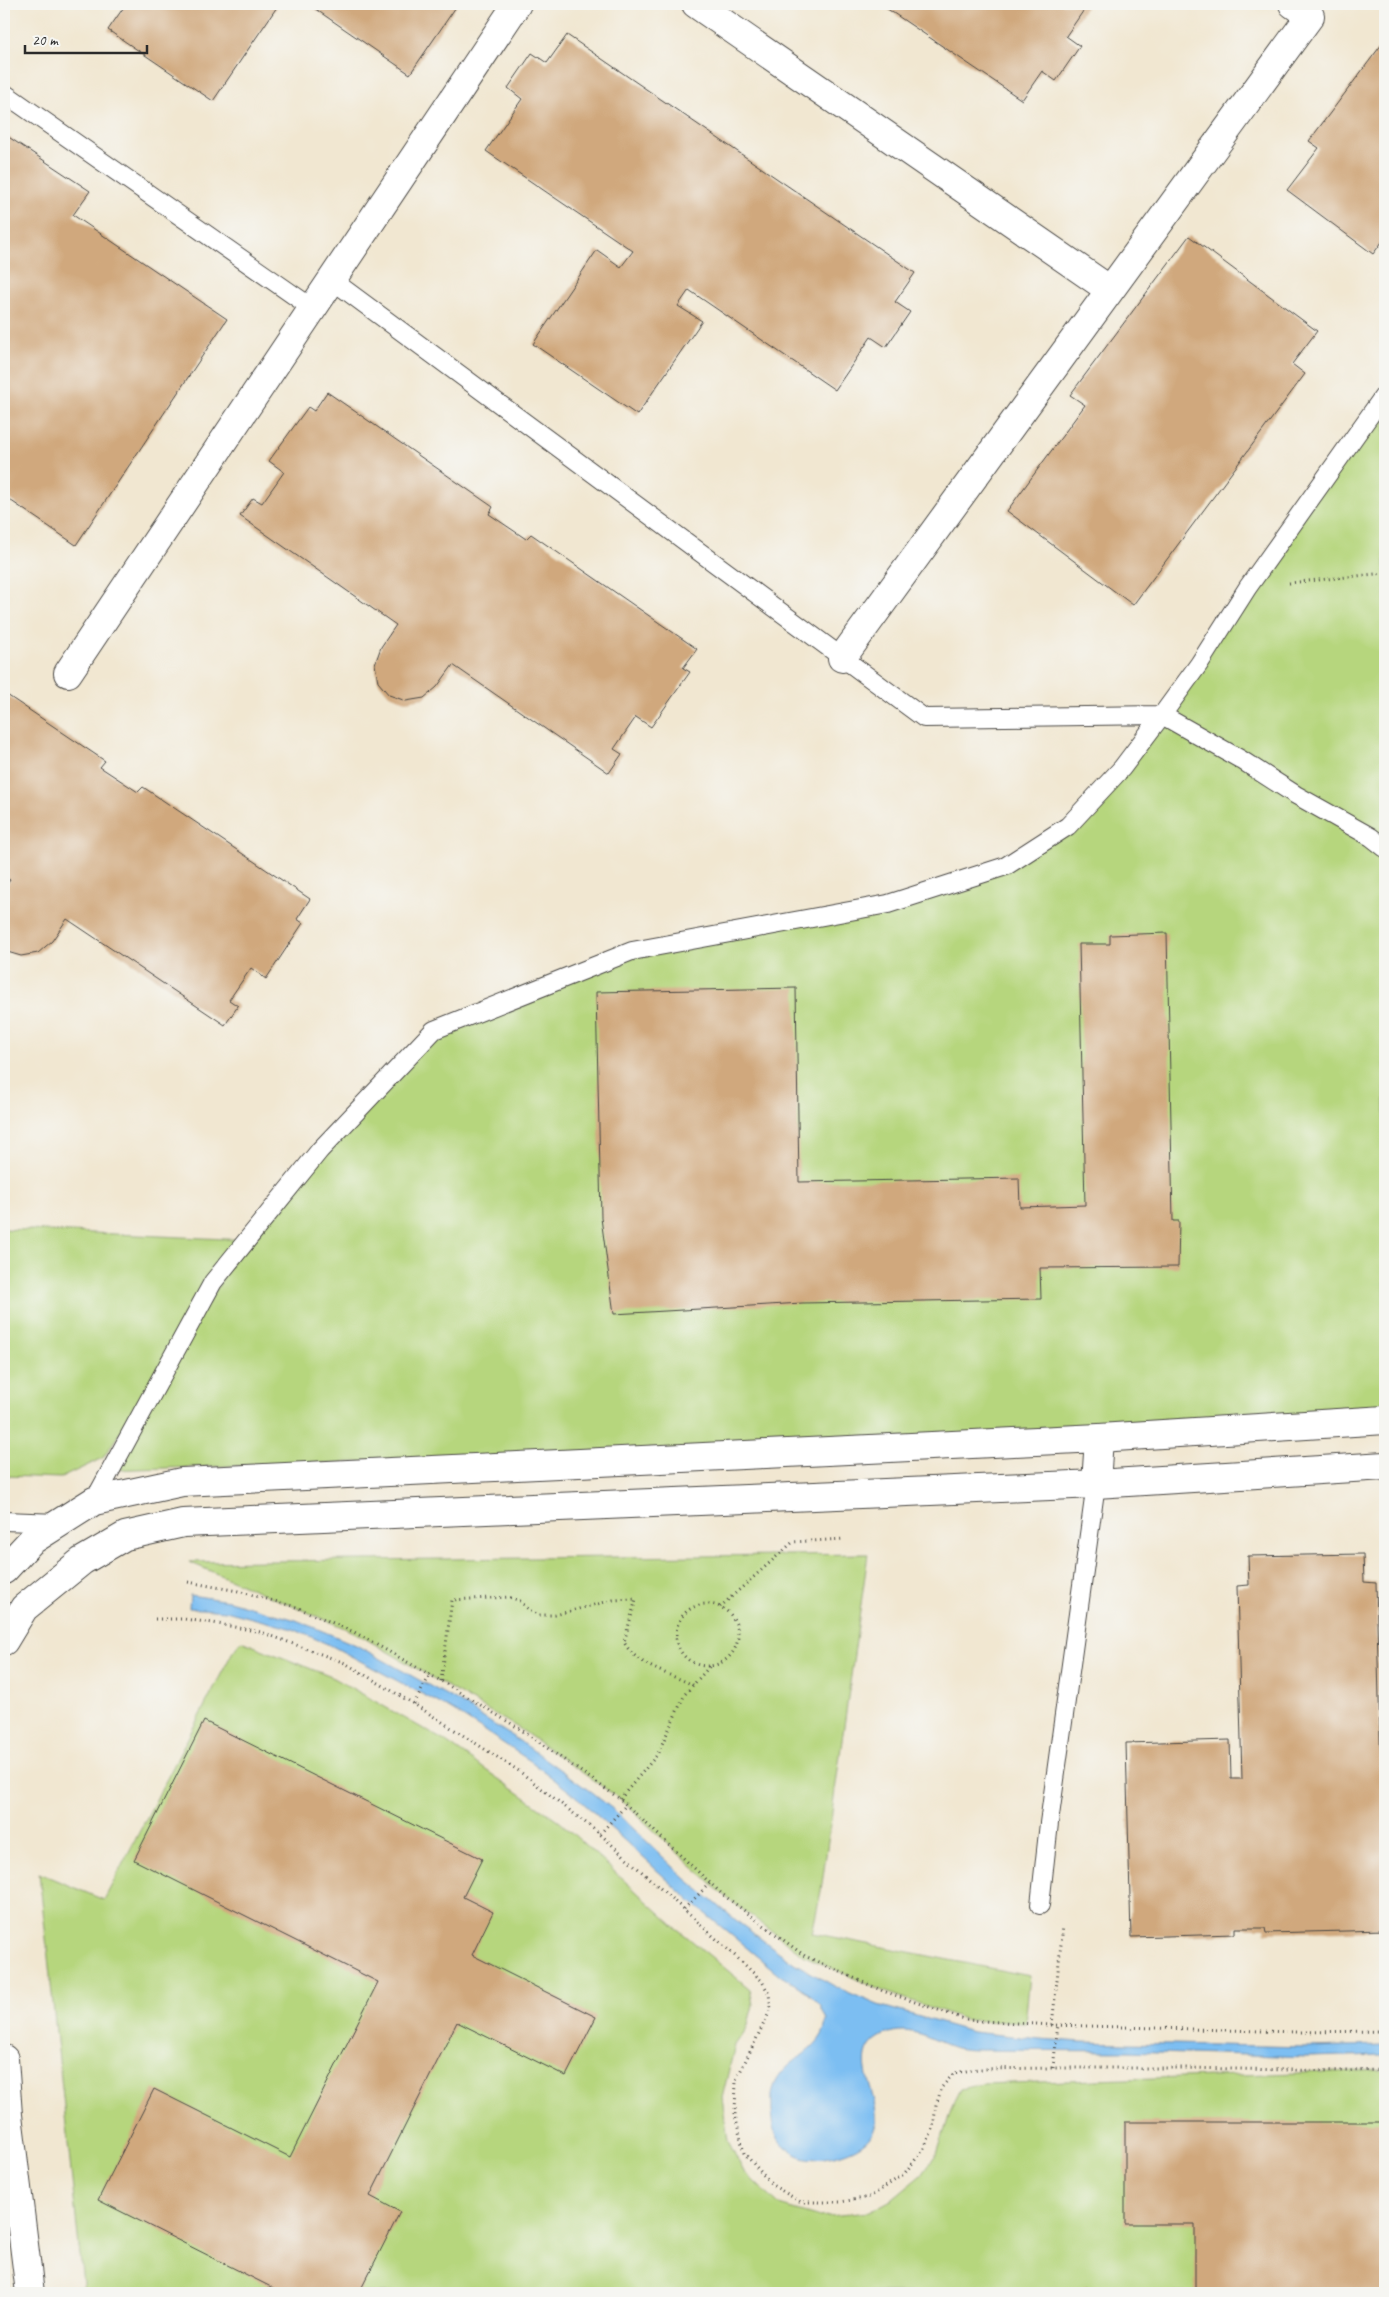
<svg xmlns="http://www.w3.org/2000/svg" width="1389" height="2297" font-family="Caveat,sans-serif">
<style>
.green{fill:#b6d67d;stroke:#708054}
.water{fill:#7cbef2;stroke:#54748e}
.building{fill:#d0a87d}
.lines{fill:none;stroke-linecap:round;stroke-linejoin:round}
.lane-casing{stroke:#494744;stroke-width:20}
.street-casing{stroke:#494744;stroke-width:30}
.path{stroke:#494744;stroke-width:3;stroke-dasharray:1 4;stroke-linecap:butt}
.lane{stroke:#fff;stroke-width:18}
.street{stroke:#fff;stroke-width:28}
</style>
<rect width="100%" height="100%" fill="#f6f6f2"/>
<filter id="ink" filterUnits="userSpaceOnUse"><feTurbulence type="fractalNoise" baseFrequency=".02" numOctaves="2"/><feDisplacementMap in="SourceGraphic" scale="10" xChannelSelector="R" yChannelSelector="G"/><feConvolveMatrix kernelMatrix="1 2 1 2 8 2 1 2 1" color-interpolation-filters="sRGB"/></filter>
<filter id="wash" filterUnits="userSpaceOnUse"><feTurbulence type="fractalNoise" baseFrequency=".0096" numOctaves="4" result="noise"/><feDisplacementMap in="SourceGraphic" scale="20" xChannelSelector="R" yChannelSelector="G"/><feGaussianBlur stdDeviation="1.12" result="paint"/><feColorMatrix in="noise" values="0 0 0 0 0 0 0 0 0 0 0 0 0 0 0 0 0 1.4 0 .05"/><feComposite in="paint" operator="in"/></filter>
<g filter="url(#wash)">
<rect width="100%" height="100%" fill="#f1e7d1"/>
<!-- green -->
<path class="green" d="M1385 398V1420L1099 1438 105 1470 235 1259 103 1458 61 1478 4 1476V1229L248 1240 414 1050 632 951 888 904 1006 866 1068 826 1162 715Z
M868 1554 821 1891 812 1933 1030 1976 1025 2023 967 2020 883 1991 805 1956 722 1894 620 1799 520 1729 354 1632 189 1562Z
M241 1641 334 1678 443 1740 560 1822 674 1926 750 1989 753 2005 747 2028 735 2045 722 2098 728 2141 744 2172 779 2205 820 2217 869 2212 893 2199 922 2175 937 2154 952 2107 961 2089 982 2084 1385 2070V2293H84L39 1873 104 1900 232 1653Z"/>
<!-- water -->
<path class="water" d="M190 1595 229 1601 296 1620 356 1645 457 1701 524 1744 587 1789 614 1810 686 1879 742 1925 794 1963 836 1987 878 2005 972 2032 1040 2039 1081 2042 1307 2047 1385 2045V2055L1308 2057 1127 2051 975 2050C969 2050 962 2049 956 2048 932 2041 910 2023 884 2035 827 2062 928 2133 834 2156 812 2161 799 2160 782 2144 775 2136 773 2123 772 2112 772 2105 771 2096 773 2090 780 2064 806 2058 820 2038 824 2033 825 2026 827 2020L820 2005 806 1991 781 1976 696 1906 579 1799 532 1762 452 1710 332 1646 293 1629 226 1611 189 1608Z"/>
<g id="blocks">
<!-- building -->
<path class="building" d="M126 4H273L277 7 213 101 108 30Z
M308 4H458L410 74Z
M880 4H1088L1066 36 1080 46 1056 81 1042 71 1022 100Z
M567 35 915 273 895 302 910 312 886 347 871 337 835 390 689 290 678 306 702 321 637 415 533 344 597 250 621 267 633 251 486 151 522 99 508 88 532 53 547 63Z
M1385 40V238L1373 254 1287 190 1319 148 1309 141Z
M4 134 90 191 73 215 227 319 76 545 4 496V249L6 245 4 244Z
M1189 236 1317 331 1292 364 1305 374 1133 605 1007 511 1085 405 1070 395Z
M327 392 493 507 489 514 526 539 531 534 697 649 683 668 690 672 651 727 636 717 614 749 622 754 609 773 453 665 437 687 424 698 406 701 389 695 378 682 375 664 381 647 396 625 240 516 253 498 262 503 284 472 269 461 308 407 314 411Z
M4 693 105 761 100 767 138 792 143 787 310 899 297 919 303 923 266 979 251 968 229 1000 238 1006 225 1025 67 919 52 941 38 953 21 956 4 951V889L10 880 4 876Z
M1167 933 1173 1221H1179L1178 1267 1040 1268 1041 1299 802 1303 614 1314 601 1218 596 992 796 988 799 1182 1019 1178 1020 1207 1085 1205 1079 944H1110V935Z
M1363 1554 1364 1582 1376 1583 1381 1775H1385V1930L1266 1933 1265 1928H1235V1934L1131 1937 1126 1743 1230 1740 1231 1779H1242L1237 1586 1249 1585 1248 1556Z
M204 1721 482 1859 463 1897 493 1912 472 1955 596 2017 566 2076 457 2022 370 2196 400 2212 359 2293H283L98 2200 154 2089 290 2157 378 1982 134 1860Z
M1125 2122H1385V2293H1195V2224H1125Z
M1086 2286 1090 2293H1072Z"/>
</g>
</g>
<g filter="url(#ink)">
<use href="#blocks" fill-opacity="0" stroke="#494744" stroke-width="1"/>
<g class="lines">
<!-- lane casing -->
<g class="lane-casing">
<path id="lane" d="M4 93 312 308
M332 280 924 718 1162 715 1240 759 1296 795 1371 837 1385 848
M94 1501 213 1282 320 1150 434 1030 632 951 888 904 1006 866 1068 826 1122 768 1162 715 1199 664 1248 587 1385 394
M4 1521 58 1523
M1040 1905 1049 1823 1096 1484"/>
</g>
<!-- street casing -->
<g class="street-casing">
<path id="street" d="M696 4 1110 290
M842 658 1310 16 1293 4
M68 673 517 4
M1096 1484 1099 1438
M4 1570 31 1541 94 1501 182 1482 1099 1438 1385 1420
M4 1641 24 1608 82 1561 125 1536 183 1523 1096 1484 1385 1466
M4 2059 8 2115 30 2293"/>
</g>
<!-- path -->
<path class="path" d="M1289 583 1385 573
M188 1582 238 1591 296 1607 354 1632 441 1681 520 1729 620 1799 722 1894 805 1956 883 1991 967 2020 1052 2025 1296 2032 1385 2031
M676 1635a31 31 0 1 1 62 0a31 31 0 1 1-62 0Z
M720 1607 793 1542 845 1539
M155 1619H184L213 1623 261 1632 345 1663 414 1704 519 1771 600 1834 744 1964 762 1981 769 1994 771 2009 736 2080 735 2115 744 2153 772 2185 801 2202H840L870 2197 904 2174 923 2150 933 2129 936 2105 942 2087 954 2073 978 2069 1053 2068H1182L1346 2071 1385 2070
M441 1681 452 1600 509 1597 520 1601 529 1610 539 1615H555L613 1600 636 1599 624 1642C637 1667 669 1673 693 1685
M414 1704 430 1675
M620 1799 657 1755 685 1694 710 1666
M600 1834 626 1805
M684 1909 710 1883
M1052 2025 1063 1926
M1053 2068 1058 2025"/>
<!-- lane -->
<use href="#lane" class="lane"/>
<!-- street -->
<use href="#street" class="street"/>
</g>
</g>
<!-- margin -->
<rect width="1389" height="2297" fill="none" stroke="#f6f6f2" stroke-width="20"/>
<!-- scale -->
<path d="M25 45v8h122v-8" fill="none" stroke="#2b2b2b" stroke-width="2.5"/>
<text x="32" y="45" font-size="15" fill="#2b2b2b" stroke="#f6f6f2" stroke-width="4" paint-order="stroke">20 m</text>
</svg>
